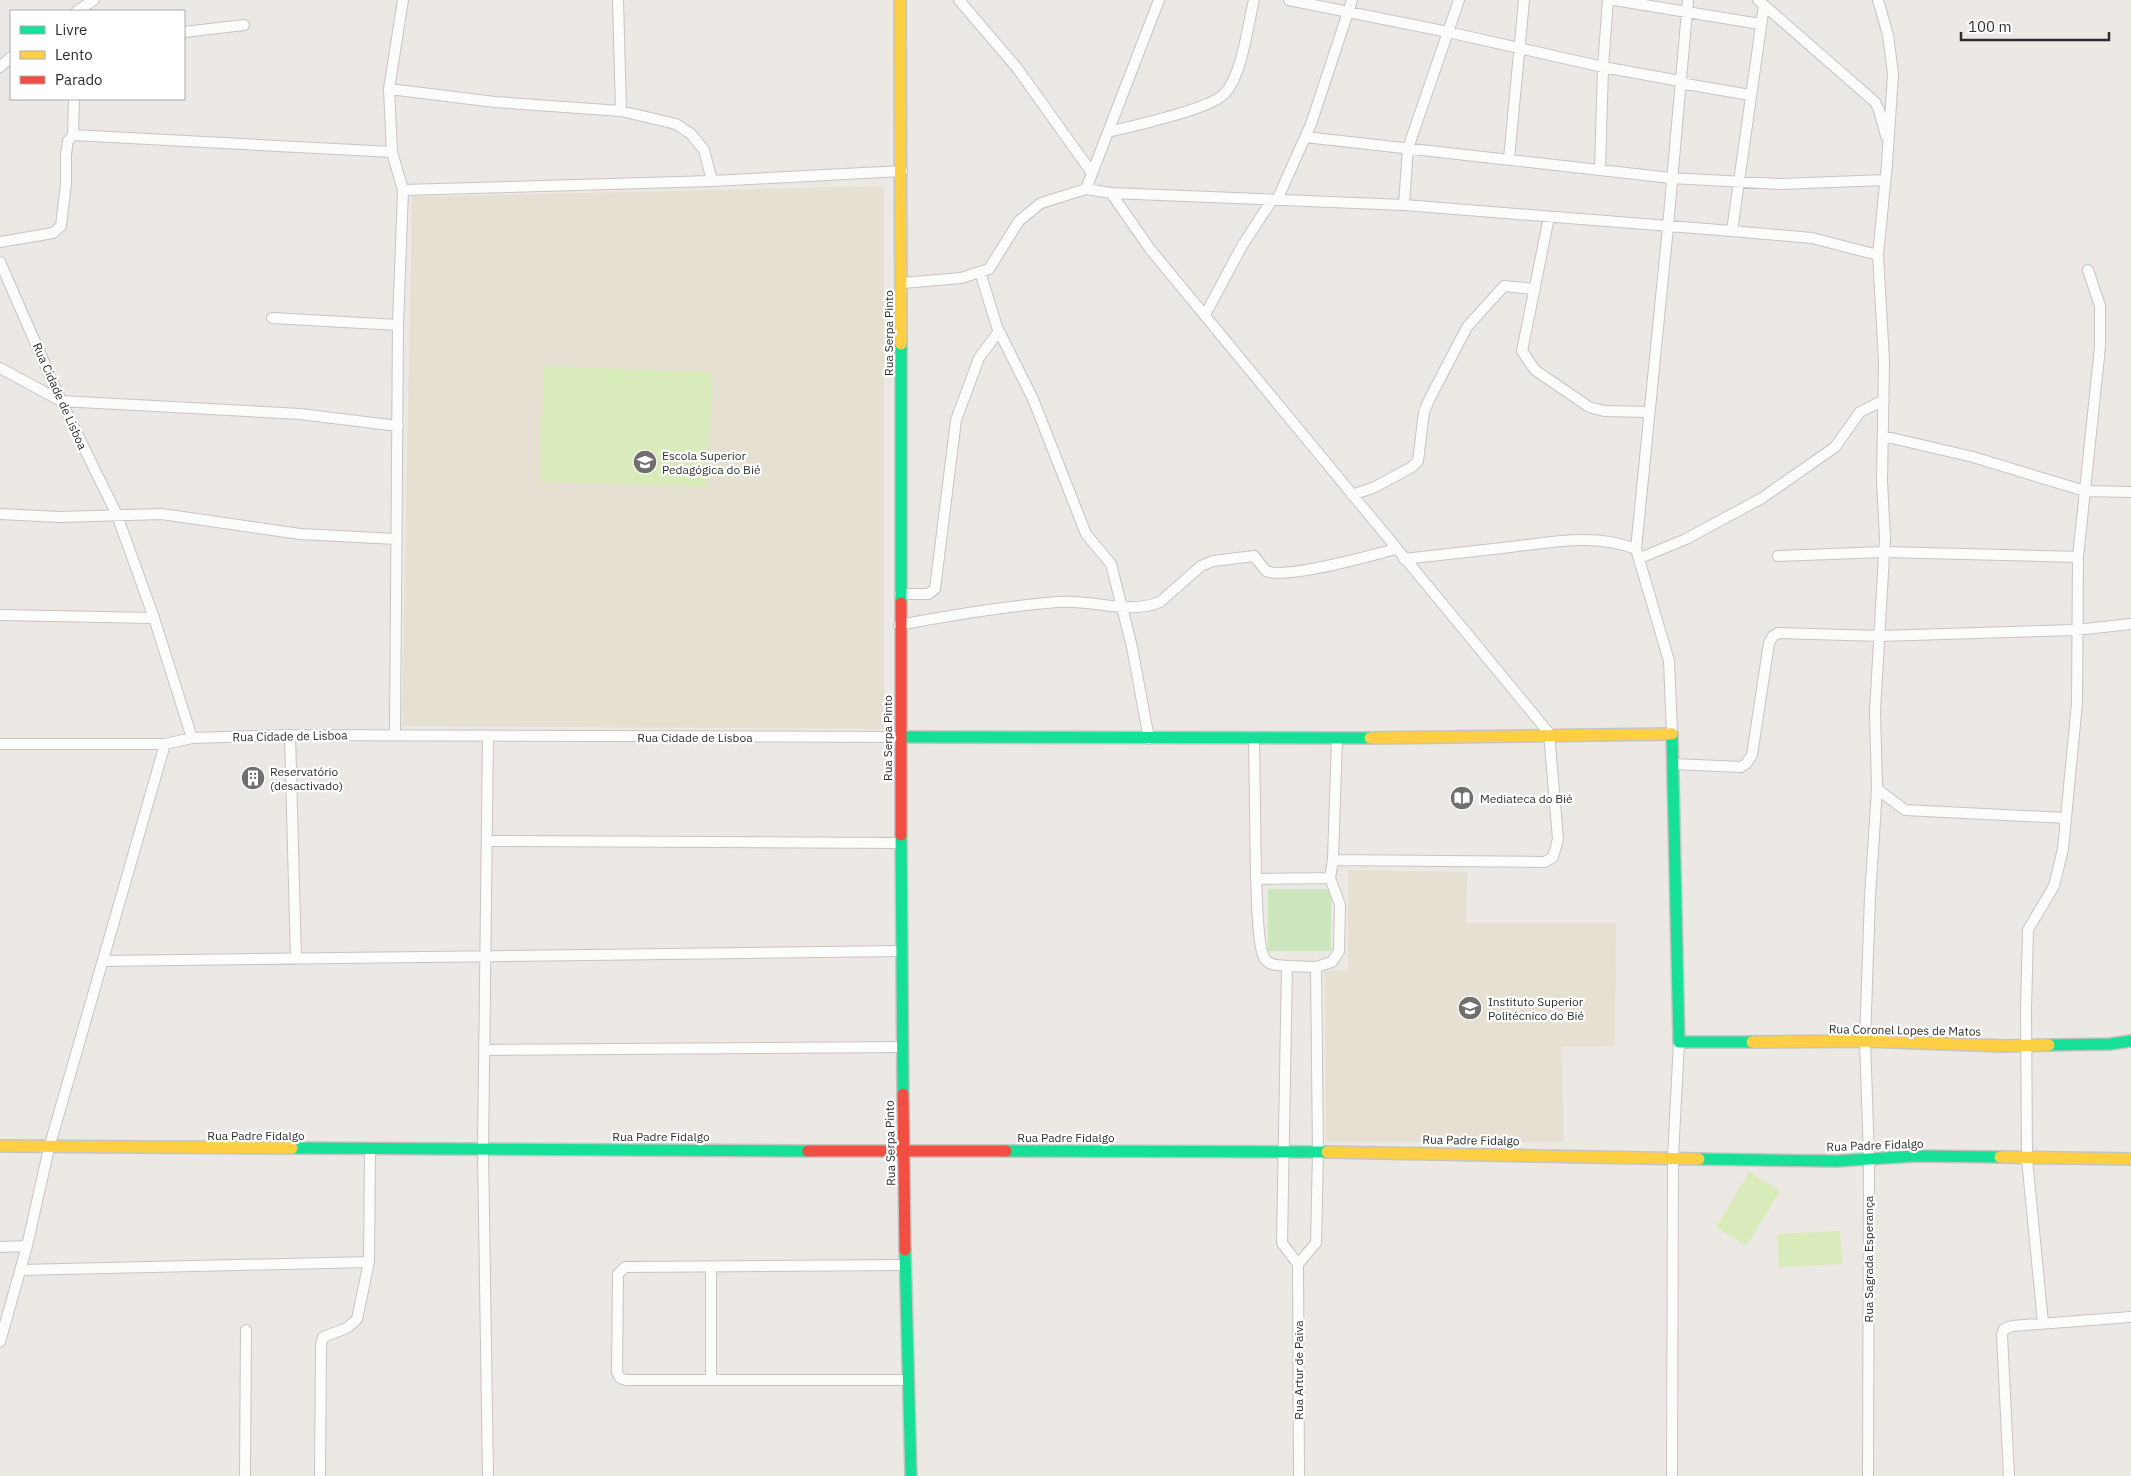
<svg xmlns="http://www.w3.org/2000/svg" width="2131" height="1476" font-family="'IBM Plex Sans',sans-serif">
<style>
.education{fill:#e6e0d3}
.green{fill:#cee6be}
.pitch{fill:#d9eabb}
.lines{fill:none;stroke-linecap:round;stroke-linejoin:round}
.street-casing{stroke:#c5c4c5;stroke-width:12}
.fast-casing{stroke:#c5c4c5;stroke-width:14}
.slow-casing{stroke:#c5c4c5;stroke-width:14}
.jam-casing{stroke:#c5c4c5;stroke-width:14}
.street{stroke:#fcfcfb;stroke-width:10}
.fast{stroke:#16e098;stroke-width:11}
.slow{stroke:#ffcf43;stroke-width:11}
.jam{stroke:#f24e42;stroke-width:11}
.labels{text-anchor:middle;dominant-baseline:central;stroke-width:4.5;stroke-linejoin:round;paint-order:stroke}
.street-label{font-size:12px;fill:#2e2e2e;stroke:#fff}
.poi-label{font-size:12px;fill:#2e2e2e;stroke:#fff;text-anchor:start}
</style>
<rect width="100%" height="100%" fill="#ece8e4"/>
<!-- education -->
<path class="education" d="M884 186V729L402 726 412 197Z
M1348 870 1467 872 1466 923H1616L1615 1046 1561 1047 1564 1142H1326L1325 971 1348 970Z"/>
<!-- green -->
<path class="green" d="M1268 889H1331V951H1268Z"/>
<!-- pitch -->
<path class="pitch" d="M544 366 712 372 708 487 540 481Z
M1749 1172 1780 1191 1746 1246 1716 1227Z
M1840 1231 1842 1264 1779 1267 1777 1234Z"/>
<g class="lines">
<!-- street casing -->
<g class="street-casing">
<path id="street" d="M618 0 621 111
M959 0 1017 68 1092 173
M1289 0 1448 32 1603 67 1680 81
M1614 0 1760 24
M1758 0 1875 102 1879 110 1886 136
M1878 0 1888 35 1893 74 1887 164 1878 255 1884 361 1882 482 1885 538 1875 711 1877 789 1905 810 2066 818
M77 11 94 0
M184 32 244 25
M0 67 11 57
M1680 83 1750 95
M389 89 495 102 621 111 676 124 691 134 704 150 712 181
M1108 132C1133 126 1208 110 1224 94 1242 77 1248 24 1254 0
M73 135 392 152
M1305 137 1671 178 1781 184 1884 180
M1509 159 1524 0
M1600 169 1603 67 1608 0
M1086 189 1159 0
M403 190 712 181 902 171
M1111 193 1150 249 1549 733 1558 839 1553 857 1545 862 1333 860
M1277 200 1311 124 1352 0
M1404 205 1408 148 1459 0
M1549 217 1522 351 1535 370 1589 407 1604 411 1649 412
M1732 231 1764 5
M0 242 53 233 61 226 66 183V154L68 141 73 135 74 99
M0 262 61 401 117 515 154 618 192 738 290 735 902 737
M980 272 997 327 1033 399 1086 534 1111 564 1132 647 1149 739
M902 283 961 278 989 269 1019 221 1041 203 1086 189 1111 193 1404 205 1732 231 1812 238 1878 255
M1205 315 1242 246 1272 200
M272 318 398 325
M0 368 61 401 300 414 398 426
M1883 436 1973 457 2085 491 2131 492
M1352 495 1375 487 1412 467 1418 461 1424 412 1429 400 1467 327 1504 286 1535 289
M0 514 59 517 162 514 300 534 396 539
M1636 549 1668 227 1688 0
M1778 556 1883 552 2078 557
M1640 558 1686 539 1762 498 1835 447 1860 412 1884 400
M1404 559C1440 555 1475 551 1511 547 1552 542 1596 533 1636 549L1669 661 1672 733
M900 594H928L935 589 956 420 979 358 999 331
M0 615 154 618
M899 625C952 615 1005 606 1058 602 1093 599 1127 615 1160 602L1201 566 1213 561 1254 556 1266 571C1286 580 1372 555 1396 549
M290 735 296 959
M395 735 398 325 403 190 392 152 389 89 403 0
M1254 737 1256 879
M0 744H165L192 738
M1673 764 1741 767 1746 764 1752 755 1769 643 1773 636 1778 633 1880 636 2076 630 2131 624
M487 841 900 843
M1330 878 1340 905 1339 951 1332 962 1316 967 1318 1152 1316 1243 1298 1264 1282 1243 1287 966C1279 965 1270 966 1265 959 1257 948 1257 894 1256 879Z
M1330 878 1333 860 1337 738
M103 961 901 951
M1287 966 1316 967
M485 1050 903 1047
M0 1247 27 1246
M1298 1264 1299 1476
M905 1265 625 1267 618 1274 617 1372 620 1378 626 1380H908
M711 1268V1379
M20 1270 369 1262
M2043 1323 2027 1159 2026 1009 2028 930 2054 886 2063 849 2077 703 2078 557 2100 347V306L2088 270
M0 1342 27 1246 49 1148 165 744
M245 1476 246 1330
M320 1476 321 1345 323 1337 347 1328 357 1319 369 1262 370 1149
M488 1476 483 1150 488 736
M1672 1476 1673 1156 1679 1042
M1868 1476 1869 1158 1865 1041 1870 896 1877 789
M2009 1476 2002 1335 2004 1329 2012 1326 2131 1317"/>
</g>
<!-- fast casing -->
<g class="fast-casing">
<path id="fast" d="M901 603V344
M1672 734 1679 1042H1752
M902 737 1370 738
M901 835 903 1094
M2049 1045 2110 1044 2131 1041
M292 1148 808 1151
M1006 1151 1327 1152
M1699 1159 1837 1161 1916 1156 2000 1157
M905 1250 911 1476"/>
</g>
<!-- slow casing -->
<g class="slow-casing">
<path id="slow" d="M900 0 901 344
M1370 738 1672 734
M1752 1042 1865 1041 2005 1046 2049 1045
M0 1146 292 1148
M1327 1152 1699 1159
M2000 1157 2131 1159"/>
</g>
<!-- jam casing -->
<g class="jam-casing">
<path id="jam" d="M901 603V835
M903 1094 905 1250
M808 1151H1006"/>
</g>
<!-- street -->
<use href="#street" class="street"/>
<!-- fast -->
<use href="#fast" class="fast"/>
<!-- slow -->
<use href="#slow" class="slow"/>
<!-- jam -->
<use href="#jam" class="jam"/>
</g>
<!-- icons -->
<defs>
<g id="university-disc" transform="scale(1.25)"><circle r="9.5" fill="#706f6e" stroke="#fff"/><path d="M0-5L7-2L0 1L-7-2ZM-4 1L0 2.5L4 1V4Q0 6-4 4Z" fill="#fff"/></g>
<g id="building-disc" transform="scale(1.25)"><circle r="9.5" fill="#706f6e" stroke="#fff"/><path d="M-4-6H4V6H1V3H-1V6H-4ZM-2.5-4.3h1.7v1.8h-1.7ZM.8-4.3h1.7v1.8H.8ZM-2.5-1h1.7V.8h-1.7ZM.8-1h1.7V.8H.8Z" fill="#fff"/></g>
<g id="library-disc" transform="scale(1.25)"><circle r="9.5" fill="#706f6e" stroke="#fff"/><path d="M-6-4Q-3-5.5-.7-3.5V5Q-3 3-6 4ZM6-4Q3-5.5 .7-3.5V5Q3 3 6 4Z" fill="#fff"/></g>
</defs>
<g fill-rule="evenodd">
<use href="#university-disc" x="645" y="462"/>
<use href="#building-disc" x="253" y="778"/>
<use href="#library-disc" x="1462" y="798"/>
<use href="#university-disc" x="1470" y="1008"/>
</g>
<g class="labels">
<!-- street labels -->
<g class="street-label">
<text transform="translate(888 333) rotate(-90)">Rua Serpa Pinto</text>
<text transform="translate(60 396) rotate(66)">Rua Cidade de Lisboa</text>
<text transform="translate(290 736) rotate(-1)">Rua Cidade de Lisboa</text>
<text x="695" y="737">Rua Cidade de Lisboa</text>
<text transform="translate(887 738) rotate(-90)">Rua Serpa Pinto</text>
<text transform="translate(1905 1030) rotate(1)">Rua Coronel Lopes de Matos</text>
<text x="256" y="1135">Rua Padre Fidalgo</text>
<text x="661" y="1136">Rua Padre Fidalgo</text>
<text x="1066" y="1137">Rua Padre Fidalgo</text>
<text transform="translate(1471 1140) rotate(1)">Rua Padre Fidalgo</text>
<text transform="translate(890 1143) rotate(-91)">Rua Serpa Pinto</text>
<text transform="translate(1875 1145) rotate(-2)">Rua Padre Fidalgo</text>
<text transform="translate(1868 1259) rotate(-90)">Rua Sagrada Esperança</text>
<text transform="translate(1298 1370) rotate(-90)">Rua Artur de Paiva</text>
</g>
<!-- poi labels -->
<g class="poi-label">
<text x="662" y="455">Escola Superior<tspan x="662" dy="14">Pedagógica do Bié</tspan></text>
<text x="270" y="771">Reservatório<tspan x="270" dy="14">(desactivado)</tspan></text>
<text x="1480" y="798">Mediateca do Bié</text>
<text x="1488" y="1001">Instituto Superior<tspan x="1488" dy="14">Politécnico do Bié</tspan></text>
</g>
</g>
<!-- legend -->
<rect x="10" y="10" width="175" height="90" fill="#ffffff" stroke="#ababab"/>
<rect x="20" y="26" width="25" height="8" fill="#16e098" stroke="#ababab"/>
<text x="55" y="35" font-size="15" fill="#2e2e2e">Livre</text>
<rect x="20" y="51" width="25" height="8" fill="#ffcf43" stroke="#ababab"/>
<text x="55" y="60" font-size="15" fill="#2e2e2e">Lento</text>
<rect x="20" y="76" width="25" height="8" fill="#f24e42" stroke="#ababab"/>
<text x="55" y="85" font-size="15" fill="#2e2e2e">Parado</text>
<!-- scale -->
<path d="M1961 32v8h148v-8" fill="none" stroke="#2e2e2e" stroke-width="2.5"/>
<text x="1968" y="32" font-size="15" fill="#2e2e2e" stroke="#ffffff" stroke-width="4" paint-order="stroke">100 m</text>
</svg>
